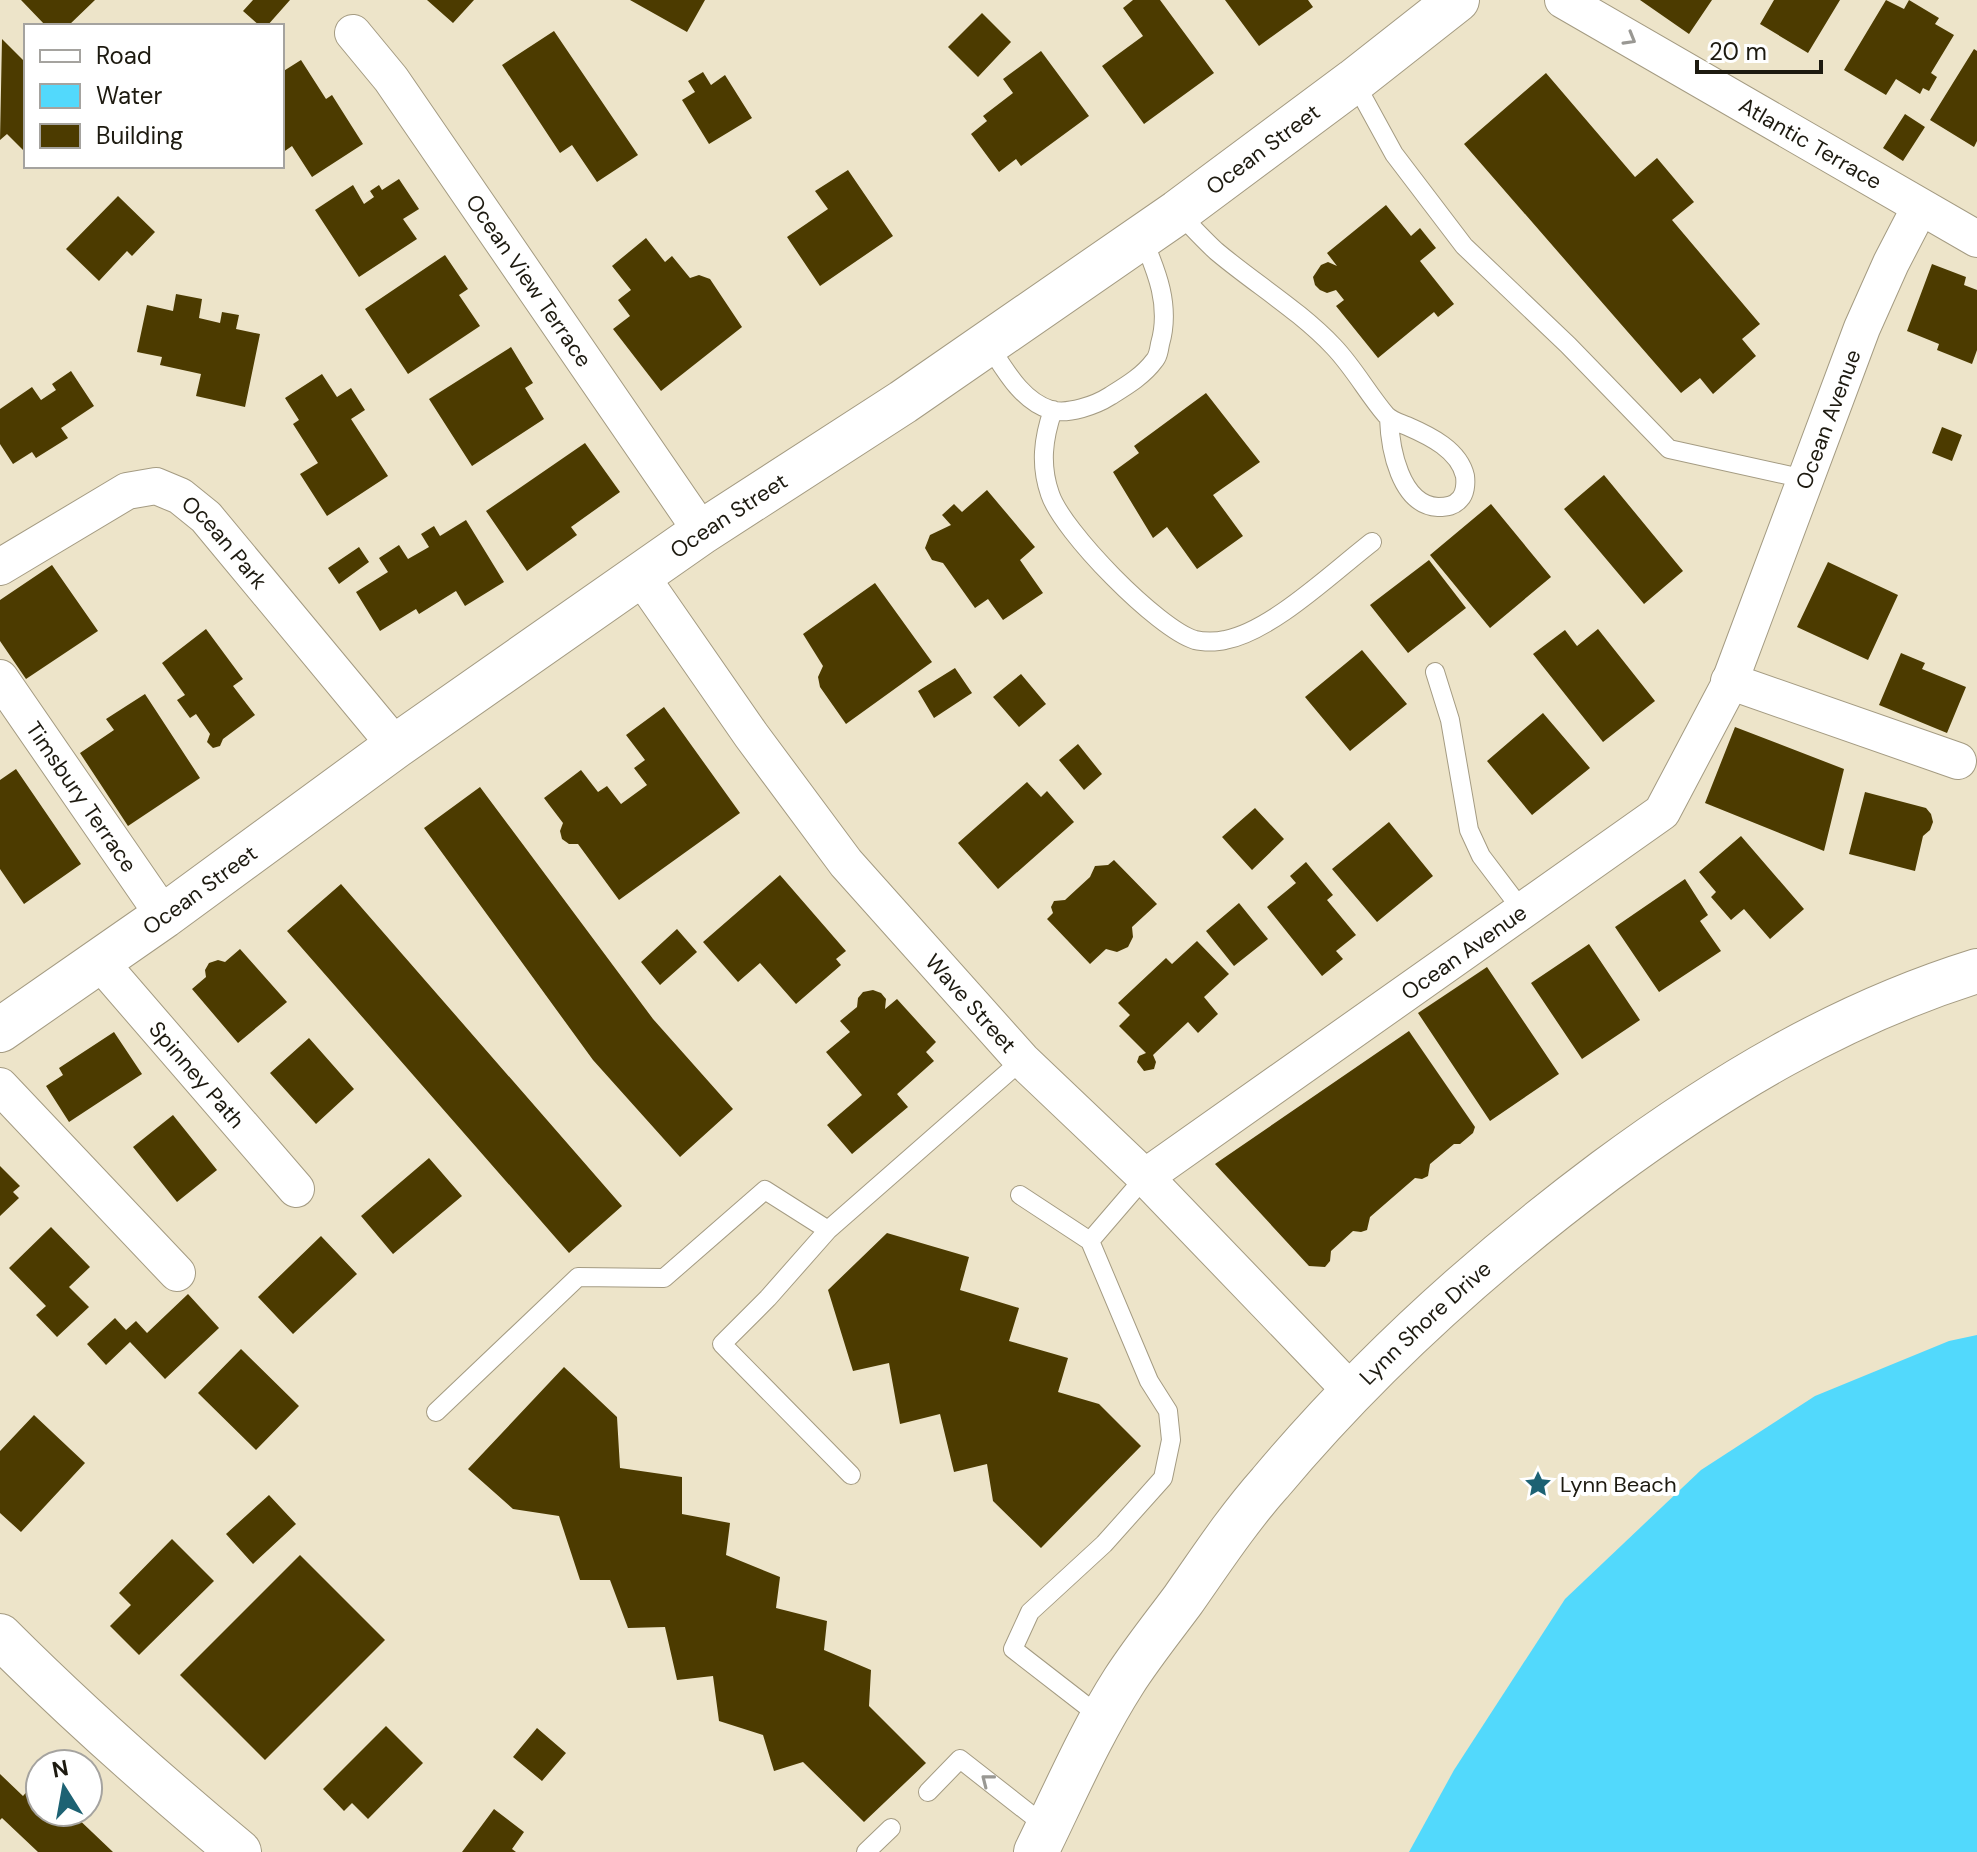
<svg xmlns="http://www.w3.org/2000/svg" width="1977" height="1852" font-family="'DM Sans',sans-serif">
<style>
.water{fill:#52d9fc}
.building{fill:#4c3b00}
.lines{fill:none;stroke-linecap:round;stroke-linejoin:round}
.service-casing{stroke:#a49b82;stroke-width:20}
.minor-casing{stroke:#a49b82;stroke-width:38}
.tertiary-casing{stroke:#a49b82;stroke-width:46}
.trunk-casing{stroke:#a49b82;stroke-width:46}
.service{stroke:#fff;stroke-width:18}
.minor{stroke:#fff;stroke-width:36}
.tertiary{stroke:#fff;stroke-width:44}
.trunk{stroke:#fff;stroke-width:44}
.oneway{stroke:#999893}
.labels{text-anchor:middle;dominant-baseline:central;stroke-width:8;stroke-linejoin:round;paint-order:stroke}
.street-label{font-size:22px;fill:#1d1a10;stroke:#fff}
.poi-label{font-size:22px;fill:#1d1a10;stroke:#fff;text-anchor:start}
</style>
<rect width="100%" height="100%" fill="#ede4c9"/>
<!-- water -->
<path class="water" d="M1977 1335V1852H1409L1454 1770 1565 1599 1701 1470 1815 1396 1949 1341Z"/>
<!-- building -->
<path class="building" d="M21 0H95L68 26H46Z
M253 0H290L267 26H260L243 11Z
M427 0H474L453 23Z
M630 0H705L687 32Z
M1133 0H1160L1214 73 1144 124 1102 66 1143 36 1123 8Z
M1225 0H1308L1313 7 1259 46Z
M1640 0H1712L1689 34Z
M1774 0H1840L1808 53 1760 24Z
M1886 0 1904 9 1909 0 1939 18 1935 24 1954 35 1931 73 1937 77 1929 91 1923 88 1920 94 1896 79 1886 95 1844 70Z
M982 13 1011 42 978 77 948 47Z
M554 31 638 155 597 182 572 145 560 153 502 65Z
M2 39 26 63V153L7 134 0 140Z
M1974 49 1977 51V141L1974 147 1930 120Z
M1041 51 1089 116 1021 166 1016 159 999 172 971 134 987 121 983 116 1013 93 1003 79Z
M301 60 326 99 332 95 363 144 312 177 292 146 282 153V72Z
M703 72 711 85 725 75 752 118 709 144 682 100 695 92 688 81Z
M1546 73 1635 177 1657 158 1694 202 1672 220 1760 324 1742 339 1756 356 1713 394 1700 378 1681 393 1464 144Z
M1905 114 1925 127 1903 161 1883 148Z
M848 170 893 236 820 286 787 237 828 209 815 191Z
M399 179 419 209 403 219 417 239 359 277 315 210 353 185 364 204 374 197 370 191 379 185 382 190Z
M118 196 155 232 132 256 127 251 99 281 66 249Z
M1386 205 1411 236 1420 228 1436 248 1420 261 1454 304 1438 317 1434 312 1378 358 1336 306 1344 300 1336 290 1327 293 1320 290 1315 285 1313 277 1321 265 1328 262 1337 266 1327 253Z
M646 238 665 262 672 256 690 278 699 275 710 279 742 327 661 391 613 329 630 316 618 300 631 290 612 266Z
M445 255 468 289 459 295 480 326 408 374 365 309Z
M1932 264 1966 277 1964 285 1977 290V350L1972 364 1937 350 1939 344 1907 331Z
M176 294 202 299 199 318 220 323 222 312 239 315 236 329 260 334 245 407 196 396 201 374 160 365 162 357 137 352 147 305 173 311Z
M511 347 533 383 525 388 544 419 472 466 429 399Z
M71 371 94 406 61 428 68 438 36 458 32 452 13 464 0 444V409L32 387 41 400 56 390 52 384Z
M322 374 337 397 351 388 365 410 351 419 388 476 327 516 300 474 318 463 293 424 299 420 285 398Z
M1206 393 1260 462 1213 495 1243 536 1197 569 1167 527 1153 538 1113 472 1139 453 1134 446Z
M1942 427 1962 435 1952 461 1932 453Z
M585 443 620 492 571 527 577 535 527 571 486 511Z
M1604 475 1683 571 1644 604 1564 509Z
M987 490 1035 547 1020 560 1043 593 1003 620 988 599 975 608 943 563 932 560 925 548 930 535 951 525 942 515 954 504 962 512Z
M1491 504 1551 577 1490 628 1430 555Z
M466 520 504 582 465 606 456 591 419 614 416 609 380 631 356 592 388 572 379 558 399 545 408 559 429 547 421 534 434 526 440 536Z
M359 547 369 562 339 584 328 568Z
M1429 560 1466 608 1408 653 1370 605Z
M1828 562 1898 595 1868 660 1797 627Z
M52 565 98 631 26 679 0 641V600Z
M875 583 932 662 846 724 820 687 818 677 823 666 803 634Z
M206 629 243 679 233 686 255 715 223 739 220 746 213 748 207 742 210 734 196 714 190 718 177 700 185 695 162 663Z
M1598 629 1655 701 1603 742 1533 654 1565 630 1577 646Z
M1362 650 1407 704 1350 751 1305 697Z
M1901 653 1925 663 1922 669 1966 687 1947 733 1879 705Z
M955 668 972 693 934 718 918 691Z
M1021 674 1046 704 1019 727 993 697Z
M145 694 200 778 128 826 80 753 114 730 106 719Z
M664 707 740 813 619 900 578 844H569L562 839 560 831 563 823 544 798 581 770 598 792 607 786 621 804 647 785 634 768 645 760 626 735Z
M1543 713 1590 768 1532 815 1487 761Z
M1735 727 1844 769 1824 851 1705 803Z
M1078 744 1102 774 1084 790 1059 760Z
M16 769 81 864 24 904 0 869V780Z
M1027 782 1041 797 1047 791 1074 822 998 889 958 843Z
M480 787 653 1019 733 1109 680 1157 593 1060 424 828Z
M1865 792 1926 808 1931 814 1933 822 1930 830 1923 836 1915 871 1849 854Z
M1255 808 1284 839 1252 870 1222 837Z
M1389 822 1433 876 1377 922 1332 869Z
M1741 836 1804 909 1770 939 1744 909 1731 920 1711 897 1716 892 1699 872Z
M1114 860 1157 904 1132 927 1133 937 1128 947 1117 952 1106 949 1090 964 1047 919 1053 913 1051 907 1054 901 1065 900 1090 877 1095 866 1108 865Z
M1306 862 1333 895 1327 900 1356 935 1336 951 1343 959 1322 976 1267 907 1296 883 1290 876Z
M780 875 846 951 836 959 841 965 796 1004 760 963 738 982 703 942Z
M1685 879 1708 915 1700 921 1721 951 1659 992 1615 927Z
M341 884 622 1206 569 1253 287 931Z
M1239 903 1268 939 1234 966 1206 931Z
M677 929 697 952 660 985 641 962Z
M1197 941 1229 974 1204 997 1218 1014 1198 1033 1188 1022 1153 1055 1156 1062 1154 1069 1144 1071 1137 1062 1139 1056 1146 1053 1119 1026 1130 1015 1118 1003 1166 958 1172 964Z
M1589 944 1640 1020 1582 1059 1531 983Z
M240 949 287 1002 238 1043 192 989 206 977 205 970 209 963 218 960 225 962Z
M1487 967 1559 1074 1490 1121 1418 1013Z
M873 990 881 993 886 999 885 1009 897 999 936 1042 926 1052 934 1061 897 1094 908 1107 852 1154 827 1125 862 1095 826 1052 850 1032 840 1021 857 1007 858 998 863 992Z
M1409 1031 1475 1127 1473 1133 1460 1144H1454L1430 1164 1428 1176 1422 1179 1415 1178 1370 1217 1367 1230 1361 1232 1353 1231 1331 1251 1330 1261 1325 1267 1309 1266 1215 1164Z
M114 1032 142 1074 69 1122 46 1086 63 1075 59 1068Z
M309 1038 354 1089 316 1124 270 1073Z
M173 1115 217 1170 177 1202 133 1147Z
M429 1158 462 1196 393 1254 361 1216Z
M0 1166 20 1186 13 1192 19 1198 0 1216Z
M51 1227 90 1267 69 1287 89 1307 57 1337 36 1315 46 1306 9 1268Z
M887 1233 969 1257 960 1290 1019 1308 1009 1341 1068 1358 1058 1392 1099 1404 1141 1446 1041 1548 993 1501 987 1464 954 1472 940 1414 900 1424 889 1363 853 1371 828 1290Z
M321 1236 357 1274 293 1334 258 1297Z
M188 1294 219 1328 165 1379 130 1342 106 1365 87 1344 115 1318 126 1330 136 1321 147 1333Z
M241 1349 299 1406 256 1450 198 1393Z
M564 1367 617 1417 620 1468 682 1477V1514L730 1523 726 1555 780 1577 776 1608 827 1621 824 1650 871 1670 869 1706 926 1763 864 1822 803 1762 774 1771 763 1735 719 1721 713 1676 677 1680 665 1627 628 1628 610 1580H580L559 1516 513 1509 468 1469Z
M34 1415 85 1463 21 1532 0 1513V1451Z
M269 1495 296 1524 253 1564 226 1534Z
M172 1539 214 1581 139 1655 110 1626 131 1605 119 1593Z
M300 1555 385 1640 265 1760 180 1675Z
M386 1726 423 1763 368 1819 352 1803 344 1811 323 1789Z
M537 1728 566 1753 542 1781 513 1757Z
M0 1774 23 1796 37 1780 40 1782V1812H71L113 1852H38L2 1818 0 1820Z
M494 1809 524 1832 512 1849 516 1852H462Z"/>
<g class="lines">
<!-- service casing -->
<g class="service-casing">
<path id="service" d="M1354 81 1394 154 1464 246 1568 345 1669 449 1805 479
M1178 212C1190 225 1203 239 1216 251 1255 284 1299 310 1334 347 1354 368 1368 394 1386 415 1392 421 1400 423 1407 426 1430 436 1459 450 1465 476 1466 484 1465 494 1460 499 1454 506 1447 507 1438 507 1400 505 1390 448 1389 418
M988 344C1004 368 1021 401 1051 410 1068 415 1096 405 1110 396 1126 386 1143 376 1154 361 1158 357 1159 350 1160 344 1171 306 1157 272 1142 237
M1053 410C1043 439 1040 465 1050 494 1062 531 1158 629 1195 640 1203 642 1217 642 1225 640 1272 631 1333 572 1372 542
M1435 672 1450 720 1469 830 1481 856 1522 910
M1020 1195 1090 1241
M828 1230 768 1298 722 1344 851 1475
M436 1412 578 1277 664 1278 765 1190 828 1230 1022 1060
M1102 1718 1013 1649 1030 1612 1104 1544 1163 1478 1171 1440 1168 1411 1149 1381 1090 1241 1145 1177
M928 1792 960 1759 1048 1828
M866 1852 891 1828"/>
</g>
<!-- minor casing -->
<g class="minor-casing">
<g id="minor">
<path id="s1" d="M1563 0 1977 239"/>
<path id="s2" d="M353 33 391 79 702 532"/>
<path id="s3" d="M0 567 127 491 156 486 180 496 206 517 396 746"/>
<path id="s4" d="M640 575 751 735 846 863 1022 1060 1145 1177 1351 1391"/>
<path id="s5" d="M0 678 164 916"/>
<path d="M1729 681 1958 761"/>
<path id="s6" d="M99 961 296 1189"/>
<path d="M0 1086 177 1273"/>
<path id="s7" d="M1145 1177 1662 812 1727 689 1862 328 1891 263 1920 207"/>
</g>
</g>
<!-- tertiary casing -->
<g class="tertiary-casing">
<g id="tertiary">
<path id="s8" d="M0 1030 164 916 396 746 702 532 903 402 1178 212 1354 81 1457 0"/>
<path d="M0 1636C76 1712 156 1783 239 1852"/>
</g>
</g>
<!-- trunk casing -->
<g class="trunk-casing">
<g id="trunk">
<path id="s9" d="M1036 1852C1064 1795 1090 1734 1124 1681 1142 1653 1163 1627 1183 1600 1211 1560 1238 1519 1270 1483 1369 1365 1482 1263 1605 1171 1720 1086 1839 1014 1977 971"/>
</g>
</g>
<!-- service -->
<use href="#service" class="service"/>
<!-- minor -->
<use href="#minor" class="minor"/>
<!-- tertiary -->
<use href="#tertiary" class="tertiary"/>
<!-- trunk -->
<use href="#trunk" class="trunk"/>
</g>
<!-- one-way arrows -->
<defs><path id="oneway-chevron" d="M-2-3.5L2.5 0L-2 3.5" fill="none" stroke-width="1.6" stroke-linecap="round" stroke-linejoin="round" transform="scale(2)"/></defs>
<g class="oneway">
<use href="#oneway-chevron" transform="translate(1630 39) rotate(30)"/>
<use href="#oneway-chevron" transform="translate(987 1780) rotate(-142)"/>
</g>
<!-- icons -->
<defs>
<g id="sight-bare" transform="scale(2.16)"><path d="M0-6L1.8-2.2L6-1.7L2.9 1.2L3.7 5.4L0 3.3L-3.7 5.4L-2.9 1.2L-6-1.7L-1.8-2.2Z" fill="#1d6273" stroke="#fff" stroke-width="2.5" paint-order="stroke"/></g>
</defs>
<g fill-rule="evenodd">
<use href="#sight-bare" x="1538" y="1484"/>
</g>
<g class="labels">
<!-- street labels -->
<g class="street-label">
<text stroke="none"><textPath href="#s1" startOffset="286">Atlantic Terrace</textPath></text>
<text stroke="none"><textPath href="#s8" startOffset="1540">Ocean Street</textPath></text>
<text stroke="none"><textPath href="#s2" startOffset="304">Ocean View Terrace</textPath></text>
<text stroke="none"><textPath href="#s7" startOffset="1060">Ocean Avenue</textPath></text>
<text stroke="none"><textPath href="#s8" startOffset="892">Ocean Street</textPath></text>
<text stroke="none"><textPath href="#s3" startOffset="268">Ocean Park</textPath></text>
<text stroke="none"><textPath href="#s5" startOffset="144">Timsbury Terrace</textPath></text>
<text stroke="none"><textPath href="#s8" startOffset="244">Ocean Street</textPath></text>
<text stroke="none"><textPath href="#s7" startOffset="390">Ocean Avenue</textPath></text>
<text stroke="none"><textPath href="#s4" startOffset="542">Wave Street</textPath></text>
<text stroke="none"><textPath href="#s6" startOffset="150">Spinney Path</textPath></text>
<text stroke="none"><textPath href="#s9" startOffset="662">Lynn Shore Drive</textPath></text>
</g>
<!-- poi labels -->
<g class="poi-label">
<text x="1560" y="1484">Lynn Beach</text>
</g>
</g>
<!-- legend -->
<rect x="24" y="24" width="260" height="144" fill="#ffffff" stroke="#a5a39f" stroke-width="2"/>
<rect x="40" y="50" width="40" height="12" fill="#ffffff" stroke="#a5a39f" stroke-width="2"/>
<text x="96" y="64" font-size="24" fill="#1d1a10">Road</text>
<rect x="40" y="84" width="40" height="24" fill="#52d9fc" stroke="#a5a39f" stroke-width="2"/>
<text x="96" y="104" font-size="24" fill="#1d1a10">Water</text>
<rect x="40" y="124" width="40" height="24" fill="#4c3b00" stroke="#a5a39f" stroke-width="2"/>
<text x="96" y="144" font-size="24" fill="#1d1a10">Building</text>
<!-- north arrow -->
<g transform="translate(64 1788) rotate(349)"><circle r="38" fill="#ffffff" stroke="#a5a39f" stroke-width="2"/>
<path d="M0-6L14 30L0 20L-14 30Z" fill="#1d6273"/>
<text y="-12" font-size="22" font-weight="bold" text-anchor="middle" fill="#1d1a10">N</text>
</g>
<!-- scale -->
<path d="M1697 60v12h124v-12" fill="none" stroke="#1d1a10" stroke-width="4"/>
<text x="1709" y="60" font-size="24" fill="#1d1a10" stroke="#ffffff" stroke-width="6" paint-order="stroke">20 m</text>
</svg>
